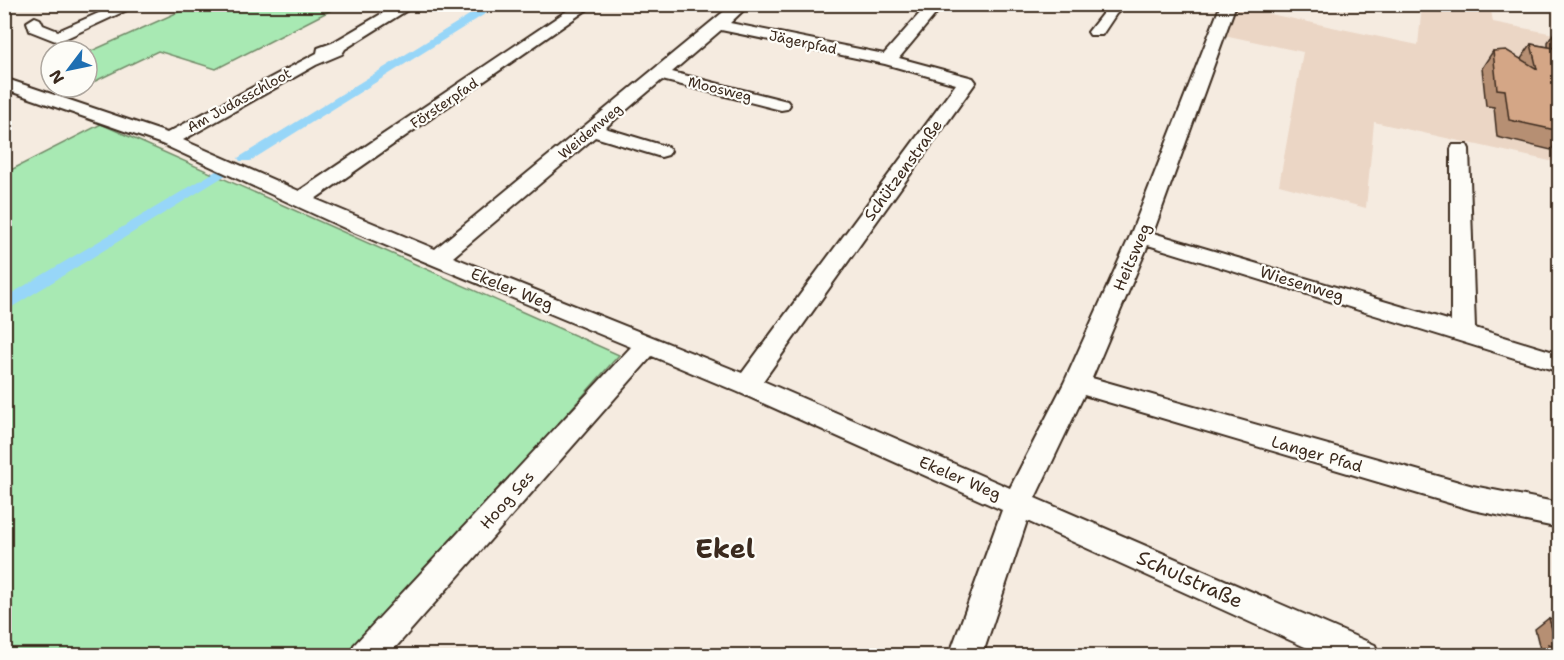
<svg xmlns="http://www.w3.org/2000/svg" width="1564" height="660" font-family="'Shantell Sans',sans-serif">
<style>
.built{fill:#ebd6c5}
.green{fill:#a8e9b3;stroke:#728a68;stroke-width:1.5}
.lines{fill:none;stroke-linecap:round;stroke-linejoin:round}
.canal{fill:#97d6f8;fill-rule:evenodd}
.minor-casing{stroke:#3b2a1e;stroke-width:4}
.minor{fill:#fdfcf7;fill-rule:evenodd}
.wall{fill:#b68f73;stroke:#3b2a1e;stroke-width:1.5}
.building{fill:#d4a686;stroke:#3b2a1e;stroke-width:1.5}
.labels{text-anchor:middle;dominant-baseline:central;stroke-width:4.5;stroke-linejoin:round;paint-order:stroke}
.far-street-label{font-size:14px;fill:#3b2a1e;stroke:#fdfcf7}
.street-label{font-size:16px;fill:#3b2a1e;stroke:#fdfcf7}
.near-street-label{font-size:20px;fill:#3b2a1e;stroke:#fdfcf7}
.near-district-label{font-size:27px;font-weight:bold;fill:#3b2a1e;stroke:#fdfcf7}
</style>
<rect width="100%" height="100%" fill="#f5ebe0"/>
<filter id="ink" filterUnits="userSpaceOnUse"><feTurbulence type="fractalNoise" baseFrequency=".0167" numOctaves="2"/><feDisplacementMap in="SourceGraphic" scale="12" xChannelSelector="R" yChannelSelector="G"/><feConvolveMatrix kernelMatrix="1 2 1 2 8 2 1 2 1" color-interpolation-filters="sRGB"/></filter>
<g filter="url(#ink)">
<!-- built -->
<path class="built" d="M1422 5H1490L1493 22 1559 35V163L1374 122 1366 208 1279 185 1303 52 1224 35 1237 7 1418 45Z"/>
<!-- green -->
<path class="green" d="M194 5V4L341 5 216 69 158 51 87 85V53Z
M101 124 619 355 353 655 5 656V173Z"/>
<g class="lines">
<!-- canal -->
<path class="canal" d="M487 4H501L250 161H240L238 158Z
M221 168 228 172 226 175 4 312V298Z"/>
<!-- minor casing -->
<g class="minor-casing">
<path id="minor" d="M4 4H17L4 11Z
M119 4H140L58 42 30 31 27 22 35 17 40 19 43 25 58 31Z
M398 4H417L345 49 342 54 316 65 183 140 299 191 577 4H595L315 199 435 249 733 4H750L730 23 884 54 928 4H944L899 58 973 78 976 82 763 381 1010 488 1064 383 1130 236 1221 4H1236L1153 233 1451 321V149L1453 145H1467L1469 149 1475 328 1560 354V372L1148 245 1092 378 1473 486 1560 503V528L1473 510 1084 395 1035 498 1375 645 1379 656H1325L1027 521 982 656H949L1002 510 738 392 652 356 388 656H350L354 645 631 347 351 231 162 144 4 89V78L167 133 317 53 318 48 332 43ZM721 30 885 64 956 84 742 373 453 257 595 137 661 157 668 155 671 151 668 147 605 128 662 80 781 110 787 109 790 105 787 101 672 72Z
M1110 4H1127L1116 14 1102 35H1090L1088 32Z"/>
</g>
<!-- minor -->
<use href="#minor" class="minor"/>
</g>
<!-- wall -->
<path class="wall" d="M1559 25 1560 138 1551 150 1497 137 1494 107 1486 106 1482 68 1493 51 1521 59 1531 44 1548 47V42Z
M1549 618 1560 656H1533V654L1540 649 1535 629Z"/>
<!-- building -->
<path class="building" d="M1557 34 1560 35V46Z
M1531 44 1560 49V131L1509 120 1505 90 1497 89 1493 51 1506 50 1537 69Z
M1549 618 1560 621V656H1551L1548 644 1557 646Z"/>
</g>
<g class="labels">
<!-- far-street labels -->
<g class="far-street-label">
<text transform="translate(803 42) rotate(12)">Jägerpfad</text>
<text transform="translate(720 89) rotate(14)">Moosweg</text>
<text transform="translate(239 100) rotate(-29)">Am Judasschloot</text>
<text transform="translate(444 103) rotate(-34)">Försterpfad</text>
<text transform="translate(590 131) rotate(-40)">Weidenweg</text>
</g>
<!-- street labels -->
<g class="street-label">
<text transform="translate(903 170) rotate(-54)">Schützenstraße</text>
<text transform="translate(1132 257) rotate(-67)">Heitsweg</text>
<text transform="translate(1302 284) rotate(17)">Wiesenweg</text>
<text transform="translate(512 289) rotate(22)">Ekeler Weg</text>
<text transform="translate(1317 454) rotate(16)">Langer Pfad</text>
<text transform="translate(960 478) rotate(23)">Ekeler Weg</text>
<text transform="translate(507 500) rotate(-48)">Hoog Ses</text>
</g>
<!-- near-street labels -->
<g class="near-street-label">
<text transform="translate(1190 579) rotate(24)">Schulstraße</text>
</g>
<!-- near-district labels -->
<g class="near-district-label">
<text x="725" y="548">Ekel</text>
</g>
</g>
<!-- margin -->
<rect width="1564" height="660" fill="none" stroke="#fdfcf7" stroke-width="24"/>
<rect x="12" y="12" width="1540" height="636" fill="none" stroke="#3b2a1e" stroke-width="2" filter="url(#ink)"/>
<!-- north arrow -->
<g transform="translate(69 69) rotate(238)"><circle r="28" fill="#fdfcf7" stroke="#afa8a0" stroke-width="1.5"/>
<path d="M0-4.5L10 22L0 15L-10 22Z" fill="#1f6fb2"/>
<text y="-9" font-size="16" font-weight="bold" text-anchor="middle" fill="#3b2a1e">N</text>
</g>
</svg>
